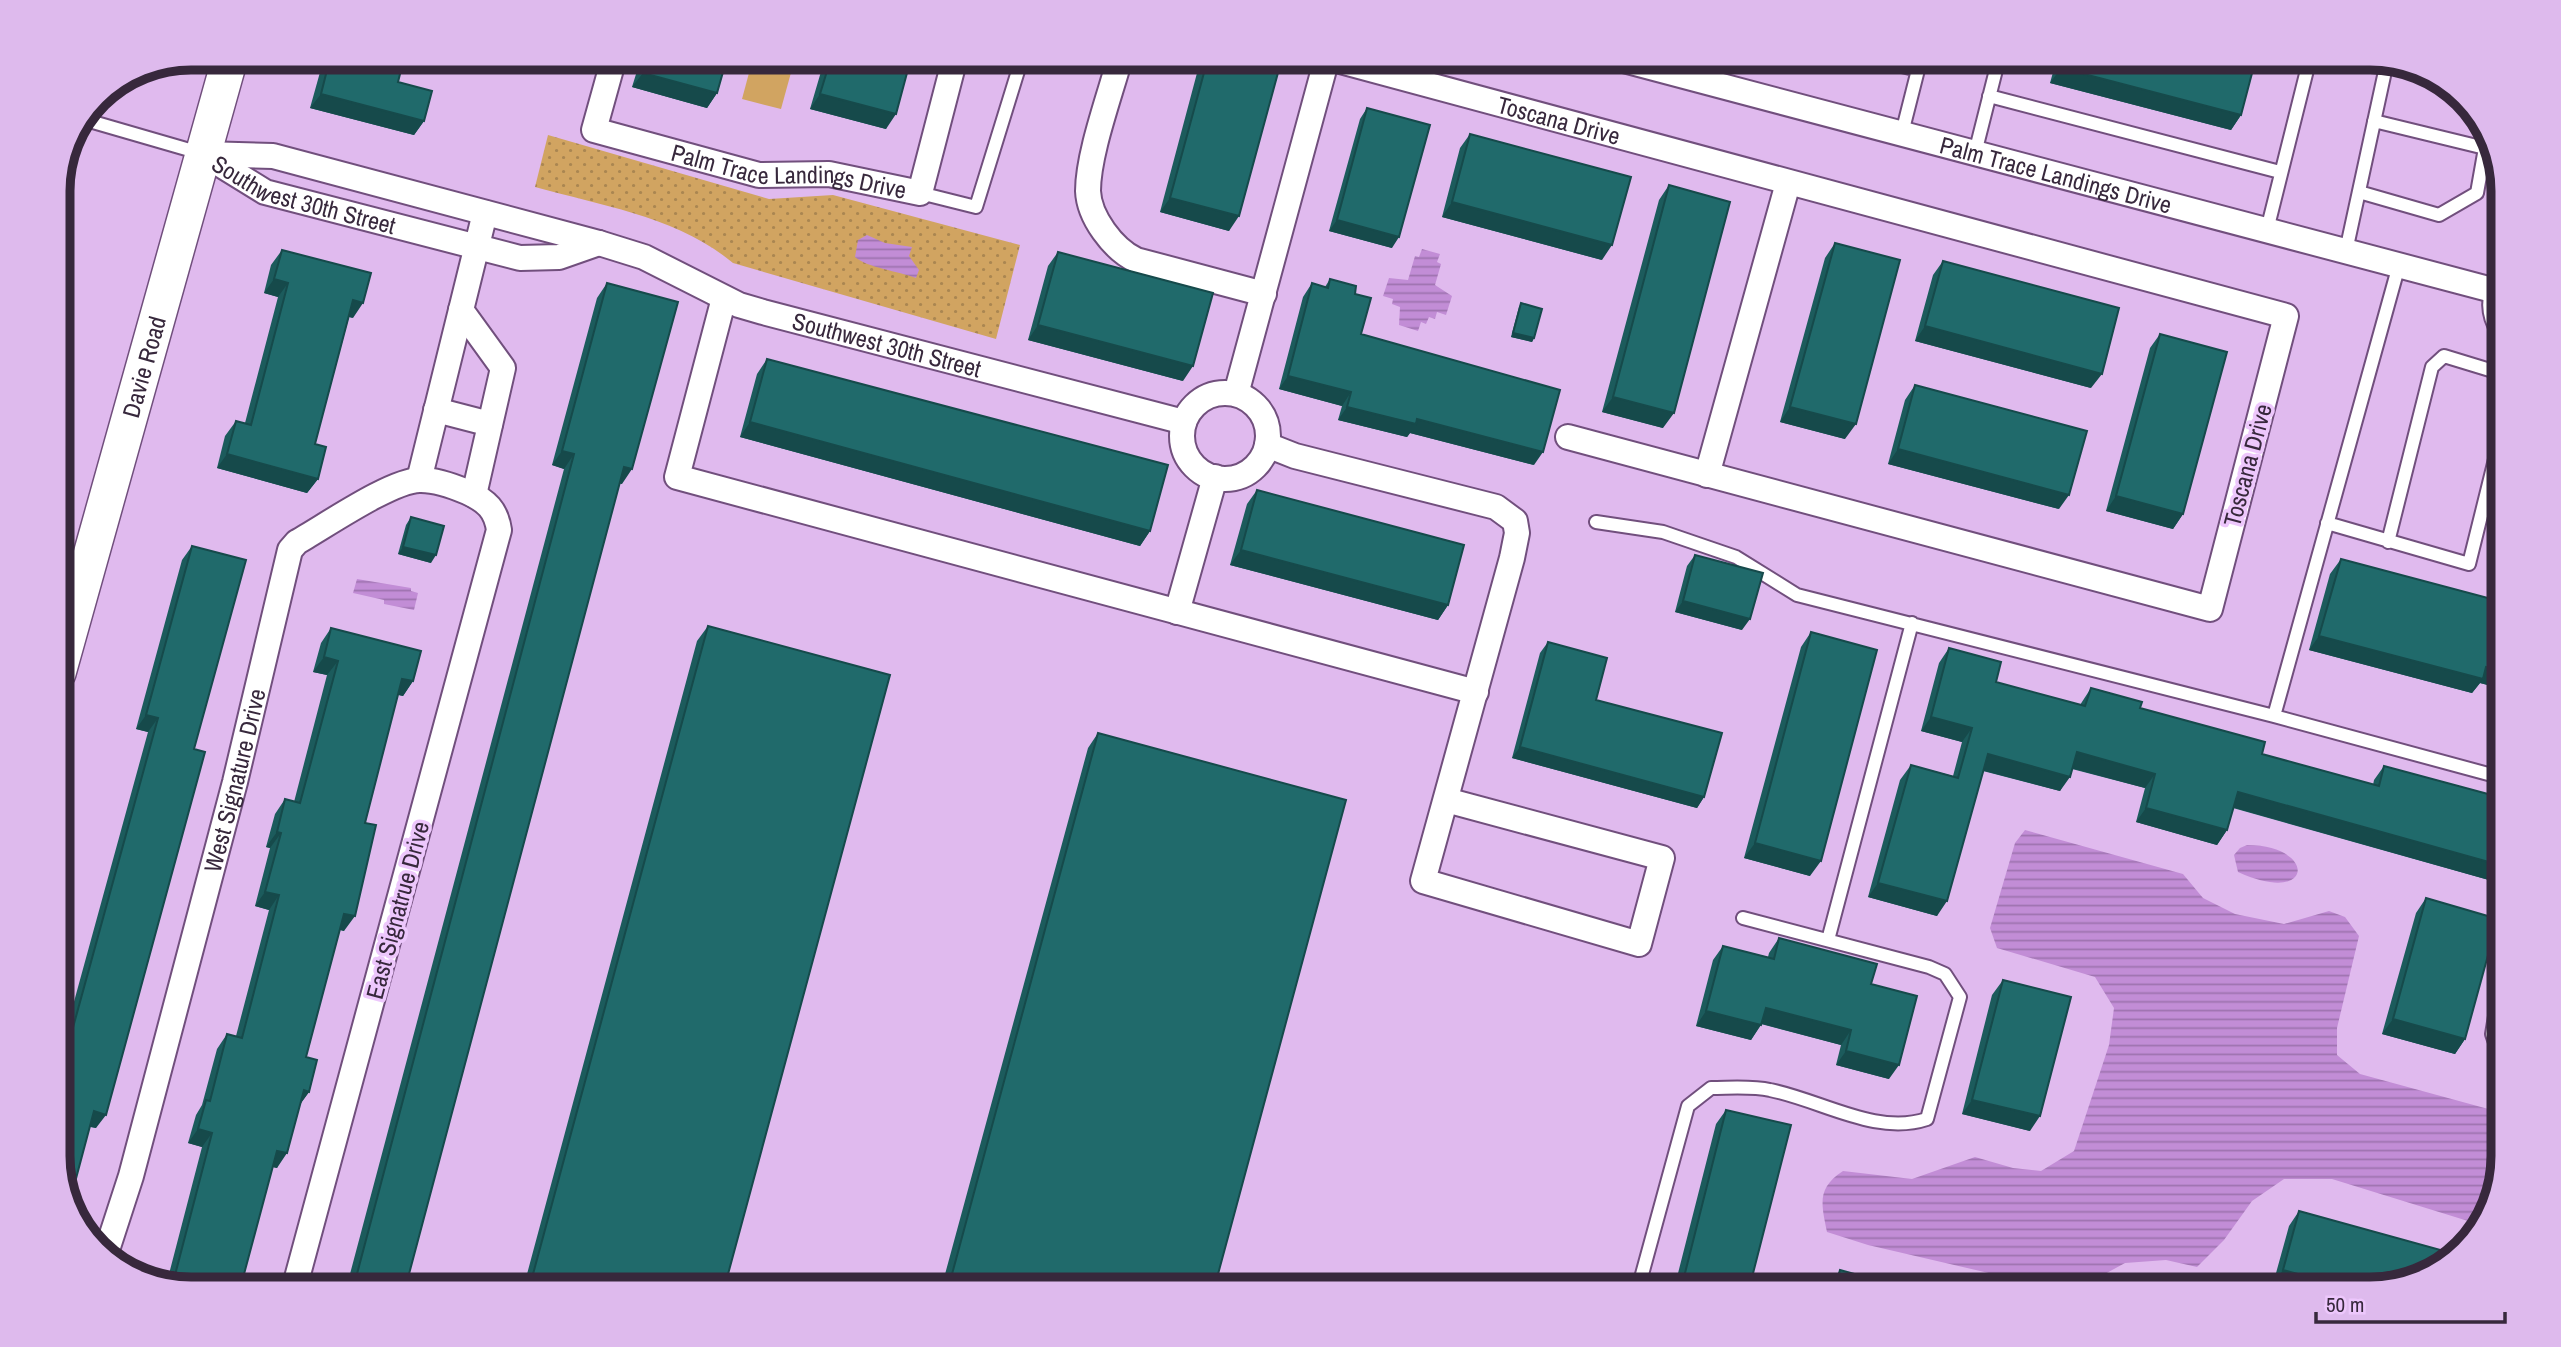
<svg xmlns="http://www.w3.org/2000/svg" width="2561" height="1347" font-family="'Archivo Narrow',sans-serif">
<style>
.grass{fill:url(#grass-dots)}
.pitch{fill:#d1a461}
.water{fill:url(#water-rules)}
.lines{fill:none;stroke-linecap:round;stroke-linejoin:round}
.lane-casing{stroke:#714f7d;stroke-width:16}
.street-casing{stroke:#714f7d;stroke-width:28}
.secondary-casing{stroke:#714f7d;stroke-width:38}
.lane{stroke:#fff;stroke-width:12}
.street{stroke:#fff;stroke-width:24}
.secondary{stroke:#fff;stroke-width:35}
.wall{fill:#1c5b5c}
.shaded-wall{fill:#164a4b}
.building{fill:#206a6b;stroke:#164a4b;stroke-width:2}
.labels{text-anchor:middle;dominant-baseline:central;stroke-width:7;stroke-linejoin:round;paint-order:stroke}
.street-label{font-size:24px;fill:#37283c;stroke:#edc7fc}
.rim{fill:none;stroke:#37283c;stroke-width:9}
</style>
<defs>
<pattern id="grass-dots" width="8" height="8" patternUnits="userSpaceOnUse" patternTransform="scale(1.75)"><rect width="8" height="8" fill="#d1a461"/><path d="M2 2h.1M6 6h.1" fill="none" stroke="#aa8651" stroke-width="1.8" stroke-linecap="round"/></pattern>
<pattern id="water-rules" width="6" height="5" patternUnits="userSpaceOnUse" patternTransform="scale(1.75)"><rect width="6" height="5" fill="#c28dd6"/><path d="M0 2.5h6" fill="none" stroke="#9e73af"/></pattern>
</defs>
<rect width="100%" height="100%" fill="#e0baee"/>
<!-- grass -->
<path class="grass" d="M548 135 769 199 833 195 1020 245 996 339 733 263C678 217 603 206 535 187Z"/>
<!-- pitch -->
<path class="pitch" d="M753 58H795L781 109 742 99Z"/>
<!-- water -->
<path class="water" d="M867 235 885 243 912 247 909 256 919 270 916 278C898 271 868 268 855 257L858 240Z
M1422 249 1440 254 1437 262 1441 264 1435 285 1452 296 1446 315 1437 312 1435 319 1429 317 1426 324 1421 322 1418 331 1399 325 1400 307 1392 304 1393 299 1383 296 1389 278 1408 280 1415 256 1419 257Z
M357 579 411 588V591L418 593 414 610 384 604V600L353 593Z
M2025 830 2183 874 2203 898 2235 914 2284 924 2329 911 2345 917 2359 936 2337 1028V1055L2360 1074 2503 1113C2503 1146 2503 1200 2481 1225L2332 1179H2284L2252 1201 2224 1240 2197 1267 2166 1260 2125 1263 2081 1287H2049L1868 1245 1827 1232C1821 1203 1817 1188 1843 1171L1912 1179 1975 1157 2013 1168 2041 1171 2074 1151 2109 1045 2114 1008 2095 977 1997 948 1990 928 2015 843Z
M2247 845C2317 845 2315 907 2238 872L2234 855 2240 848Z"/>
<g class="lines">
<!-- lane casing -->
<g class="lane-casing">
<path id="lane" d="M1870 58 1918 70
M1989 96 2280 172
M86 120 200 153
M1902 133 1921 58
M1975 153 1999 58
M2359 192 2439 215 2477 193 2485 148 2374 121
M920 193 976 207 1022 58
M2267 230 2310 58
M2346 251 2387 62
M1596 522 1663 532 1736 557 1797 595 2274 716 2503 778
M2327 523 2469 564 2503 427
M2388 542 2432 367 2444 356 2503 374
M2274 716 2399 265
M1828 940 1912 623
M2503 969 2492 1034 2498 1051 2503 1054
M1638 1289 1688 1106 1711 1088C1730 1088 1752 1086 1770 1090 1821 1100 1876 1136 1927 1119L1960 997 1945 974 1929 967 1743 918"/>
</g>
<!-- street casing -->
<g class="street-casing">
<g id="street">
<path id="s1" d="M614 58 594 130 759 175 829 174 920 193 955 58"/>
<path d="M1120 58C1110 95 1088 154 1088 191 1089 217 1113 249 1136 260L1264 294"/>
<path id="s2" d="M1329 58 2286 316 2210 609 1568 437"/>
<path id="s3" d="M1616 58 2496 291"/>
<path id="s4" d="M203 154 273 156 599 243 644 257 739 305 763 312 1184 422"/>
<path id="s5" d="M205 155 265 192 520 258 559 257 599 243"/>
<path d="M2503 275C2494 293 2491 311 2503 329"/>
<path d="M724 298 677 477 1476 692"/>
<path d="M461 310 503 368 474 495"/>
<circle cx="1225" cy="436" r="43"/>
<path d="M1236 394 1327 58"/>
<path d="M436 410 490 424"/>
<path d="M1267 445 1295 456 1496 507 1515 521 1517 533 1512 558 1423 881 1639 944 1662 858 1446 800"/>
<path d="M1707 475 1788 183"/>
<path d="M419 480 485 213"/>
<path d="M1177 612 1215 477"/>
<path id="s6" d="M106 1253 131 1176 235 782 290 550 297 542C324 527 393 479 421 480 437 480 453 486 467 492 487 501 496 510 499 530L294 1289"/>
</g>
</g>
<!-- secondary casing -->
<g class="secondary-casing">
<g id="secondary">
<path id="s7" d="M58 673 230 58"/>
</g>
</g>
<!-- lane -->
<use href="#lane" class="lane"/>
<!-- street -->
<use href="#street" class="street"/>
<!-- secondary -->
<use href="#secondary" class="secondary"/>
</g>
<!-- wall -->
<path class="wall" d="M324 58H404L398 82 424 121 414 135 310 108Z
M641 58H727L717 93 707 108 632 87Z
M825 58H911L886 129 810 109Z
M1201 58H1282L1229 231 1160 212Z
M2057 58H2256L2241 115 2231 130 2050 83Z
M1367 108 1392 248 1329 231 1360 119Z
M1470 134 1602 260 1442 217 1460 148Z
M1669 185 1663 428 1602 412 1659 200Z
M1835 243 1845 439 1780 422 1825 258Z
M282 250 353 318 349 317 315 444 318 479 307 493 217 468 225 436 236 421 245 423 278 297 264 293 271 265Z
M1058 252 1183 381 1028 340 1048 266Z
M1943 261 2091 388 1915 341 1933 275Z
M1330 279 1355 294 1361 334 1534 465 1410 433 1407 437 1338 420 1342 406 1279 389 1303 297 1312 283 1325 287Z
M607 283 622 484 619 483 405 1289H346L564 469 552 465 597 298Z
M1521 303 1534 338 1532 342 1511 337 1519 307Z
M2160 334 2183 514 2173 529 2106 511 2150 348Z
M767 359 1150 531 1140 546 740 437 757 374Z
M1915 385 2059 509 1888 464 1905 400Z
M1257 490 1448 605 1438 620 1230 565 1247 504Z
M411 517 431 563 398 554 406 525Z
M192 546 194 749 96 1128 90 1127 58 1165V1060L148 732 136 729 182 560Z
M1695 555 1742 630 1675 612 1687 566Z
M2341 559 2503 602V689L2480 683 2472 693 2309 650 2330 574Z
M708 626 724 1289H523L697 641Z
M331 628 413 681 403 696 398 695 365 823 344 931 340 930 306 1057 309 1092 300 1104 277 1168 272 1167 191 1289 153 1280 160 1271 169 1274 202 1147 188 1143 196 1115 202 1105 217 1049 227 1034 236 1036 269 910 255 906 270 848 266 847 275 814 285 799 294 802 327 675 313 672 321 643Z
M1811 632 1810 876 1744 858 1801 647Z
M1548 642 1596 700 1704 797 1697 808 1512 758 1540 653Z
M1949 648 1996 682 2080 705 2091 688 2140 708 2262 754 2373 785 2374 780 2384 766 2503 884 2233 808 2227 830 2217 845 2136 822 2145 788 2072 769 2060 791 1983 771 1937 916 1868 897 1900 780 1911 765 1953 776 1962 742 1921 731 1939 663Z
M1098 733 1214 1289H941L1088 748Z
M2426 898 2465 1039 2455 1054 2382 1034 2416 913Z
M1779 938 1871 984 1889 1079 1836 1065 1841 1045 1761 1024 1751 1040 1696 1026 1713 960 1723 946 1768 957 1769 953Z
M2003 980 2030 1131 1962 1114 1992 995Z
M1726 1110 1749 1289H1674L1716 1124Z
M2299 1211 2371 1289H2290L2273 1284 2289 1226Z
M1840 1270 1909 1289H1829L1830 1285Z"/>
<!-- shaded-wall -->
<path class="shaded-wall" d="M2061 68 2241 115 2231 130 2050 83Z
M643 73 717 93 707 108 632 87Z
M321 94 424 121 414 135 310 108Z
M820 94 896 114 886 129 810 109Z
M1170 198 1239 216 1229 231 1160 212Z
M1452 202 1612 245 1602 260 1442 217Z
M1337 220 1399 237 1392 248 1329 231Z
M274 279 288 283 278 297 264 293Z
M353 300 363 303 353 318 343 315Z
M1038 325 1193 366 1183 381 1028 340Z
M1925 326 2102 374 2091 388 1915 341Z
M1513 333 1534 338 1532 342 1511 337Z
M1288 376 1351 392 1342 406 1279 389Z
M1613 397 1674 413 1663 428 1602 412Z
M1347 407 1417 419 1543 452 1534 465 1410 433 1407 437 1338 420Z
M1790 407 1856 424 1845 439 1780 422Z
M750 422 1150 531 1140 546 740 437Z
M1898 449 2069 495 2059 509 1888 464Z
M562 451 574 454 564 469 552 465Z
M227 454 318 479 307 493 217 468Z
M624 467 632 469 622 484 614 482Z
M2116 496 2183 514 2173 529 2106 511Z
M403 547 436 555 431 563 398 554Z
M1241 550 1448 605 1438 620 1230 565Z
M1683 601 1750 619 1742 630 1675 612Z
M2319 636 2486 667 2503 672V689L2480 683 2472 693 2309 650Z
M324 657 338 661 327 675 313 672Z
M402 679 413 681 403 696 392 693Z
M146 715 158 718 148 732 136 729Z
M1931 717 1972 728 1962 742 1921 731Z
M1520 747 1704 797 1697 808 1512 758Z
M2077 752 2155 774 2145 788 2067 767Z
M1988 754 2070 777 2060 791 1977 769Z
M2238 792 2503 866V884L2228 806Z
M2146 808 2227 830 2217 845 2136 822Z
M277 832 281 833 270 848 266 847Z
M1755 843 1821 861 1810 876 1744 858Z
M1878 883 1947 901 1937 916 1868 897Z
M265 892 279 895 269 910 255 906Z
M344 914 355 916 344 931 334 928Z
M1766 1008 1851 1030 1841 1045 1755 1022Z
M1706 1011 1761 1025 1751 1040 1696 1026Z
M2393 1019 2465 1039 2455 1054 2382 1034Z
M1846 1051 1899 1065 1889 1079 1836 1065Z
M304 1090 309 1092 299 1106Z
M1972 1100 2040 1116 2030 1131 1962 1114Z
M94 1111 106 1115 96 1128 84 1125Z
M198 1129 212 1133 202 1147 188 1143Z
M277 1151 287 1153 277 1168 266 1165Z
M2283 1270 2354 1289H2290L2273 1284Z"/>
<!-- building -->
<path class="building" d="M330 58H404L398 82 432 91 424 121 321 94Z
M647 58H727L717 93 643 73Z
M831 58H911L896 114 820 94Z
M1208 58H1282L1239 216 1170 198Z
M2063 58H2256L2241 115 2061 68Z
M1367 108 1430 125 1399 237 1337 220Z
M1470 134 1631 177 1612 245 1452 202Z
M1669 185 1730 202 1674 413 1613 397Z
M1835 243 1900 260 1856 424 1790 407Z
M282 250 371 273 363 303 353 300 315 444 326 447 318 479 227 454 236 421 251 425 288 283 274 279Z
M1058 252 1213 293 1193 366 1038 325Z
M1943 261 2119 308 2102 374 1925 326Z
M1330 279 1356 286 1355 294 1371 298 1361 334 1560 390 1543 452 1417 419 1416 424 1347 407 1351 392 1288 376 1312 283 1328 288Z
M607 283 678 302 632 469 624 467 405 1289H353L574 454 562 451Z
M1521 303 1542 309 1534 338 1513 333Z
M2160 334 2227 352 2183 514 2116 496Z
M767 359 1168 465 1150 531 750 422Z
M1915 385 2087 431 2069 495 1898 449Z
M1257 490 1464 545 1448 605 1241 550Z
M411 517 444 526 436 555 403 547Z
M192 546 246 560 194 749 205 752 106 1115 94 1111 70 1201 58 1165V1082L158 718 146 715Z
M1695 555 1763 573 1750 619 1683 601Z
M2341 559 2503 602V672L2486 667 2483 679 2319 636Z
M708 626 890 675 724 1289H529Z
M331 628 421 651 413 681 402 679 365 823 376 825 355 916 344 914 306 1057 317 1060 309 1092 304 1090 287 1153 277 1151 240 1289H191L157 1281 160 1271 175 1275 212 1133 198 1129 206 1100 210 1101 227 1034 242 1038 279 895 265 892 281 833 277 832 285 799 300 803 338 661 324 657Z
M1811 632 1877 650 1821 861 1755 843Z
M1548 642 1607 658 1596 700 1722 733 1704 797 1520 747Z
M1949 648 2001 662 1996 682 2085 706 2091 688 2142 702 2140 708 2265 742 2262 754 2379 786 2384 766 2503 798V866L2238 792 2227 830 2146 808 2155 774 2077 752 2070 777 1988 754 1947 901 1878 883 1911 765 1958 778 1972 728 1931 717Z
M1098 733 1346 800 1214 1289H948Z
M2426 898 2498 919 2465 1039 2393 1019Z
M1779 938 1877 964 1871 984 1917 996 1899 1065 1846 1051 1851 1030 1766 1008 1761 1025 1706 1011 1723 946 1774 959Z
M2003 980 2071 997 2040 1116 1972 1100Z
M1726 1110 1791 1125 1749 1289H1681Z
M2299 1211 2455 1254 2444 1267 2371 1289H2354L2283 1270Z
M1840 1270 1909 1289H1835Z
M2146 1285 2161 1289H2145Z"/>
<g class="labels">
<!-- street labels -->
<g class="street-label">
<text stroke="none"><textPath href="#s2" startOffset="238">Toscana Drive</textPath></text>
<text stroke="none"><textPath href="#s1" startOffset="275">Palm Trace Landings Drive</textPath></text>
<text stroke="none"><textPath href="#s3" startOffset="455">Palm Trace Landings Drive</textPath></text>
<text stroke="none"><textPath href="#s5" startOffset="108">Southwest 30th Street</textPath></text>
<text stroke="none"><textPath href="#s4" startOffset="714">Southwest 30th Street</textPath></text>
<text stroke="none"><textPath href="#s7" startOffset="318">Davie Road</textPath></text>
<text transform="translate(2247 465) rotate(-75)">Toscana Drive</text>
<text stroke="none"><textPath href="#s6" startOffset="490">West Signature Drive</textPath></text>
<text transform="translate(397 910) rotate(-75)">East Signatrue Drive</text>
</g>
</g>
<!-- crop -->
<path d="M0 0H2561V1347H0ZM191 70H2370A121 121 0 0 1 2491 191V1156A121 121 0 0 1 2370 1277H191A121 121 0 0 1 70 1156V191A121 121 0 0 1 191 70Z" fill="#debaed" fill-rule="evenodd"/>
<path class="rim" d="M191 70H2370A121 121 0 0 1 2491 191V1156A121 121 0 0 1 2370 1277H191A121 121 0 0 1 70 1156V191A121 121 0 0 1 191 70Z"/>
<!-- scale -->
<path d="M2316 1312v10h189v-10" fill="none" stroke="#37283c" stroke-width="3.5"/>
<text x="2326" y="1312" font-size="21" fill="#37283c" stroke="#edc7fc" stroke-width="5" paint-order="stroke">50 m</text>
</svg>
